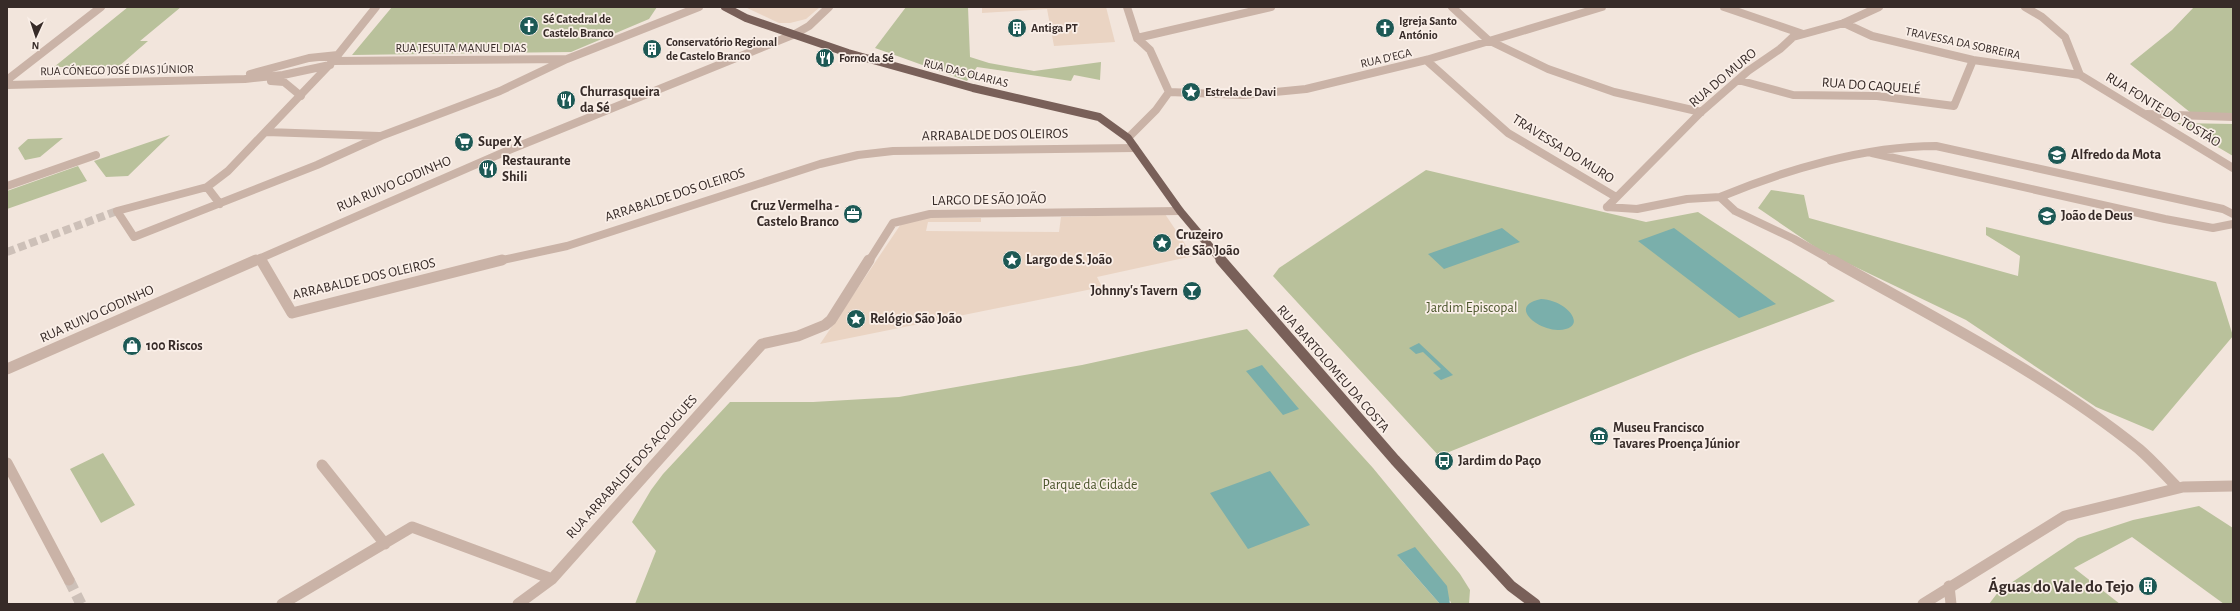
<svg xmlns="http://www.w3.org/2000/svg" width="2240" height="611" font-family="'Alegreya Sans',sans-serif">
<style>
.green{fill:#b9c19b}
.plaza{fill:#ead4c3}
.water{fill:#7aafab}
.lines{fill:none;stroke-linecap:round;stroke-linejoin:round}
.minor-tunnel-far1{stroke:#cdc0b8;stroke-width:8;stroke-dasharray:8 4;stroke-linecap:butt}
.minor-tunnel{stroke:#cdc0b8;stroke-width:11;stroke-dasharray:11 5.5;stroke-linecap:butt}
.minor-far1{stroke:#cab3a7;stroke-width:8}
.minor{stroke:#cab3a7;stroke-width:11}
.major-far1{stroke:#796059;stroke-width:8}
.major{stroke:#796059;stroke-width:11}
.labels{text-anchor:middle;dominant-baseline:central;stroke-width:3.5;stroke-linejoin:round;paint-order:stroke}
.far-poi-label{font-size:12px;font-weight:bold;fill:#372b28;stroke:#faefe8;text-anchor:start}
.far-street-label{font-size:12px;fill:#372b28;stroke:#faefe8}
.street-label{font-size:14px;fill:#372b28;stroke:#faefe8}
.poi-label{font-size:14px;font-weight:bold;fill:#372b28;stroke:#faefe8;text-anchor:start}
.park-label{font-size:14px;fill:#4b552c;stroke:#faefe8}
.near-poi-label{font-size:17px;font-weight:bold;fill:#372b28;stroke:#faefe8;text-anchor:end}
</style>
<rect width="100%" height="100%" fill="#f2e5dc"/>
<!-- green -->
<path class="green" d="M128 7H181L140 41H148L118 67H54Z
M392 7H657L649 19 571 52 352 55Z
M906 7H968L970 57 989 63 1034 71 1101 62 1100 80 1074 75 1071 81 977 67 967 81 875 48Z
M2194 7H2233V116L2191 113 2130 64 2172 30Z
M2177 123 2233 124V156Z
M170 135 128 176 106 177 94 161Z
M63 138 40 157 25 160 18 148 28 139Z
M78 166 87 181 7 209V191Z
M1426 170 1646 222 1698 212 1835 301 1693 354 1439 456 1273 276 1279 268Z
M1771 190 1804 195 1809 218 2018 276 2020 256 1986 235V227L2216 282 2233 336 2153 431 2096 407 1966 320 1818 249 1758 208Z
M1247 329 1373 468 1460 574 1470 590 1469 604H1450L1451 602 1397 555 1440 604H635L656 551 632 522 651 490 663 474 730 402H813L899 397 1082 365Z
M103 453 135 505 101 523 70 469Z
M2199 506 2233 528V604H2224L2132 537 2074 568 2120 604H1989L1999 591 2078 538 2133 520Z"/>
<!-- plaza -->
<path class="plaza" d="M745 7H820L806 19 790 23H779Z
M982 7H1106L1115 42 1054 46 1047 9 982 13Z
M1165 214 1193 256 1097 277 1102 287 820 344 901 224 928 218H981V222H928L926 231 1059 232 1061 217Z"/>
<!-- water -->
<path class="water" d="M1502 228 1520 242 1444 269 1428 254Z
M1674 228 1776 304 1739 318 1638 241Z
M1541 299C1567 300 1590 328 1559 330 1538 331 1507 306 1541 299Z
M1419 343 1453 375 1441 380 1433 373 1441 369 1423 352 1416 354 1409 348Z
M1262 365 1299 409 1283 415 1246 371Z
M1270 471 1310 525 1248 549 1210 493Z
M1415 547 1447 586 1450 604H1440L1397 555Z"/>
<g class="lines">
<!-- minor-tunnel-far1 -->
<path class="minor-tunnel-far1" d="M7 252 117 211"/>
<!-- minor-tunnel -->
<path class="minor-tunnel" d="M69 580 81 604"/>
<!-- minor-far1 -->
<path class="minor-far1" d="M376 7 333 61 228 171 207 187 117 211 134 237 317 165 381 136 500 91 567 59
M1127 7 1137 38 1150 50 1169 92
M1452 7 1488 40 1548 69 1614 92 1701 112
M1724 7 1803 34
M2025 7 2042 17 2065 37 2080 75
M1844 23 1872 36 1973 60 2080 75 2233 168
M1137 38 1271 7
M1426 60 1508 133 1616 197
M333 61 567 59 699 7
M250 74 309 58 338 55
M7 80 101 7
M1738 80 1793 95 1877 96 1954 106 1973 60
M271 81 284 82 301 96
M7 85 245 79 283 75 330 65
M1169 92 1243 95 1306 89 1426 60 1602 7
M2147 114 2233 117
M267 132 379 136
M1128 138 1156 110 1169 92
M1872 153 2165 219 2213 228 2233 224
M7 186 96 155
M207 187 220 204
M1607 207 1701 112 1748 71 1780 49 1793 37 1844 23 1879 7
M1607 207 1637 209 1687 199 1720 197
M260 258 262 261
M254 261 509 150 795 34 809 26 829 7
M498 261 567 246 820 164 858 155 893 151 1135 148
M869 261 893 223 930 214 1180 211
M1833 261 1794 239 1735 211 1720 197C1785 170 1865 146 1936 146L2223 209 2233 214"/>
<!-- minor -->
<path class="minor" d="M261 260 292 313 502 260
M1832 260C1936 319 2046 374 2139 449 2153 461 2165 475 2178 488
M7 369 256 260
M7 463 69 580
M322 465 385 544
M1949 586 1951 604
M282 604 412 527 552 579
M518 604 552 579 762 344 798 336 825 325 831 320 869 260
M1923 604 2065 516 2183 487 2233 486"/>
<!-- major-far1 -->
<path class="major-far1" d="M725 7 746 18 848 53 973 88 1099 117 1128 138 1180 211 1222 261"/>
<!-- major -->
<path class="major" d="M1221 260 1395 460 1511 586 1535 604"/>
</g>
<!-- icons -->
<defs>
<g id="church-disc" transform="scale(1)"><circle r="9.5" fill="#1d5955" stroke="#faefe8"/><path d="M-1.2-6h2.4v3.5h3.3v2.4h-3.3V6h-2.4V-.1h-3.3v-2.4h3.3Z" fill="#fff"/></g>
<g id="building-disc" transform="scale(1)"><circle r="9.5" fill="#1d5955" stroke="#faefe8"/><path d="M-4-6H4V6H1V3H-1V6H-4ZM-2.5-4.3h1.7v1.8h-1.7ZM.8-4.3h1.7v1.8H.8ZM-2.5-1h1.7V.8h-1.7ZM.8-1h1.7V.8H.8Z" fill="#fff"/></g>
<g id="restaurant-disc" transform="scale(1)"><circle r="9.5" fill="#1d5955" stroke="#faefe8"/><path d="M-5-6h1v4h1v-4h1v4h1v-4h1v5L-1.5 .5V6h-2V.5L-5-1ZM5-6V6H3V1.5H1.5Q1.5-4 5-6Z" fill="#fff"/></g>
<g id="sight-disc" transform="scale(1)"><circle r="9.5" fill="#1d5955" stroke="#faefe8"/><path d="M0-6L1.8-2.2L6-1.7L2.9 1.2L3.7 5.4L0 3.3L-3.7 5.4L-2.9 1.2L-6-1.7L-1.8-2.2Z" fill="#fff"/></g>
<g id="supermarket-disc" transform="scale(1)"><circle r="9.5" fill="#1d5955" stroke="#faefe8"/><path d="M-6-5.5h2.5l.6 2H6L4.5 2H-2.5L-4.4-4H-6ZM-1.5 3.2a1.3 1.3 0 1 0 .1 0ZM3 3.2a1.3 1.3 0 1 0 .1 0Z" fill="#fff"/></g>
<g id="school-disc" transform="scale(1)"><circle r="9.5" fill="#1d5955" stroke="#faefe8"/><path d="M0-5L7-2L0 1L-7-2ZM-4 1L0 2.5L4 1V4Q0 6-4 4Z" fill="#fff"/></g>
<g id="office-disc" transform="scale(1)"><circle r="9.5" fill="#1d5955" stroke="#faefe8"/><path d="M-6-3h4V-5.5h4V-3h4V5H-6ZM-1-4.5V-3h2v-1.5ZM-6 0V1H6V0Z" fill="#fff"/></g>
<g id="bar-disc" transform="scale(1)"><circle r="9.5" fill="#1d5955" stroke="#faefe8"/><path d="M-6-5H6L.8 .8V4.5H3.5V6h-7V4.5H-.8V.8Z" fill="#fff"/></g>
<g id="shop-disc" transform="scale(1)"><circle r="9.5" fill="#1d5955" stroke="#faefe8"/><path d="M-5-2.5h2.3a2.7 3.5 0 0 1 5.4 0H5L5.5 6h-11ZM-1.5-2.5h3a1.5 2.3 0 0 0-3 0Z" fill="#fff"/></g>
<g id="museum-disc" transform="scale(1)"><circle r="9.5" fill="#1d5955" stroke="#faefe8"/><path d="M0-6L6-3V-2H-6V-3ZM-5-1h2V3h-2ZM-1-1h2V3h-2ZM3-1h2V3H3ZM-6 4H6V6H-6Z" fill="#fff"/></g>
<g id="bus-disc" transform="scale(1)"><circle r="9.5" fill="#1d5955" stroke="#faefe8"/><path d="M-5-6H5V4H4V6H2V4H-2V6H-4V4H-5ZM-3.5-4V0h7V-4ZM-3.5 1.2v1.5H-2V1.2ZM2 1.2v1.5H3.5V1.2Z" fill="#fff"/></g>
</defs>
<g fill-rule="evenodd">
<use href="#church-disc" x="529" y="26"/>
<use href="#building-disc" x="1017" y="28"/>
<use href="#church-disc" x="1385" y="28"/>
<use href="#building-disc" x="652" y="49"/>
<use href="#restaurant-disc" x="825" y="58"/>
<use href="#sight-disc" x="1191" y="92"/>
<use href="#restaurant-disc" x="566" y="100"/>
<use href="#supermarket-disc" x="464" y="142"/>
<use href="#school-disc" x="2057" y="155"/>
<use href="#restaurant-disc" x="488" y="169"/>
<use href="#office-disc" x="853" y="214"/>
<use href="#school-disc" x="2047" y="216"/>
<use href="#sight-disc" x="1162" y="243"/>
<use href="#sight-disc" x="1012" y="260"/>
<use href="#bar-disc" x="1192" y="291"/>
<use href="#sight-disc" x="856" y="319"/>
<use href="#shop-disc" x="132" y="346"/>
<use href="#museum-disc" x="1599" y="436"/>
<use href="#bus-disc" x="1444" y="461"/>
<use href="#building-disc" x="2148" y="586"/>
</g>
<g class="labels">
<!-- far-poi labels -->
<g class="far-poi-label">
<text x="543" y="19">Sé Catedral de<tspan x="543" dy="14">Castelo Branco</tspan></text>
<text x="1399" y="21">Igreja Santo<tspan x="1399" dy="14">António</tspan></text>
<text x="1031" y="28">Antiga PT</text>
<text x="666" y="42">Conservatório Regional<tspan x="666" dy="14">de Castelo Branco</tspan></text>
<text x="839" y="58">Forno da Sé</text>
<text x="1205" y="92">Estrela de Davi</text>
</g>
<!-- far-street labels -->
<g class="far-street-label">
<text transform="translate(1963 43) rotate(12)">TRAVESSA DA SOBREIRA</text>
<text x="461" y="48">RUA JESUITA MANUEL DIAS</text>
<text transform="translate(1386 58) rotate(-13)">RUA D'EGA</text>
<text transform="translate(117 70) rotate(-1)">RUA CÓNEGO JOSÉ DIAS JÚNIOR</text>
<text transform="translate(966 73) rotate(14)">RUA DAS OLARIAS</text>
</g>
<!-- street labels -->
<g class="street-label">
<text transform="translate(1723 78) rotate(-40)">RUA DO MURO</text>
<text transform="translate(1871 86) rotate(4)">RUA DO CAQUELÉ</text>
<text transform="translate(2163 110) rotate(31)">RUA FONTE DO TOSTÃO</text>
<text transform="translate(995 135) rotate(-1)">ARRABALDE DOS OLEIROS</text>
<text transform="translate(1563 149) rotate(32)">TRAVESSA DO MURO</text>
<text transform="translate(394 184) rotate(-23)">RUA RUIVO GODINHO</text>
<text transform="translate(675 195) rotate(-18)">ARRABALDE DOS OLEIROS</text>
<text transform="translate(989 200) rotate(-1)">LARGO DE SÃO JOÃO</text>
<text transform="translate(364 279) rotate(-13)">ARRABALDE DOS OLEIROS</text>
<text transform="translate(97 314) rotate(-24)">RUA RUIVO GODINHO</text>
<text transform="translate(1333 369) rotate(49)">RUA BARTOLOMEU DA COSTA</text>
<text transform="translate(632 467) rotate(-48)">RUA ARRABALDE DOS AÇOUGUES</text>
</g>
<!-- poi labels -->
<g class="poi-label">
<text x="580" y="92">Churrasqueira<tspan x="580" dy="16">da Sé</tspan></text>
<text x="478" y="142">Super X</text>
<text x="2071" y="155">Alfredo da Mota</text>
<text x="502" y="161">Restaurante<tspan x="502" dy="16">Shili</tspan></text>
<text x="839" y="206" text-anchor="end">Cruz Vermelha -<tspan x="839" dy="16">Castelo Branco</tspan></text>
<text x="2061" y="216">João de Deus</text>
<text x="1176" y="235">Cruzeiro<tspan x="1176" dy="16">de São João</tspan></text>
<text x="1026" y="260">Largo de S. João</text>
<text x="1178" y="291" text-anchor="end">Johnny's Tavern</text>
<text x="870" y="319">Relógio São João</text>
<text x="146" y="346">100 Riscos</text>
<text x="1613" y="428">Museu Francisco<tspan x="1613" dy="16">Tavares Proença Júnior</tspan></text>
<text x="1458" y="461">Jardim do Paço</text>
</g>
<!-- park labels -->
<g class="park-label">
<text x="1472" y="308">Jardim Episcopal</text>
<text x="1090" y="485">Parque da Cidade</text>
</g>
<!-- near-poi labels -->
<g class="near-poi-label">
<text x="2134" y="586">Águas do Vale do Tejo</text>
</g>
</g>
<!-- border -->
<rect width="2240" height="611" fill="none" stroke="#372b28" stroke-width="16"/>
<!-- north arrow -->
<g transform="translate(36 36) rotate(183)" stroke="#faefe8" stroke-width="3" paint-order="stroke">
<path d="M0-3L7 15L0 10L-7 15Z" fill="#372b28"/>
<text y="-6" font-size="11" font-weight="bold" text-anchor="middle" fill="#372b28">N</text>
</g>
</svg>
